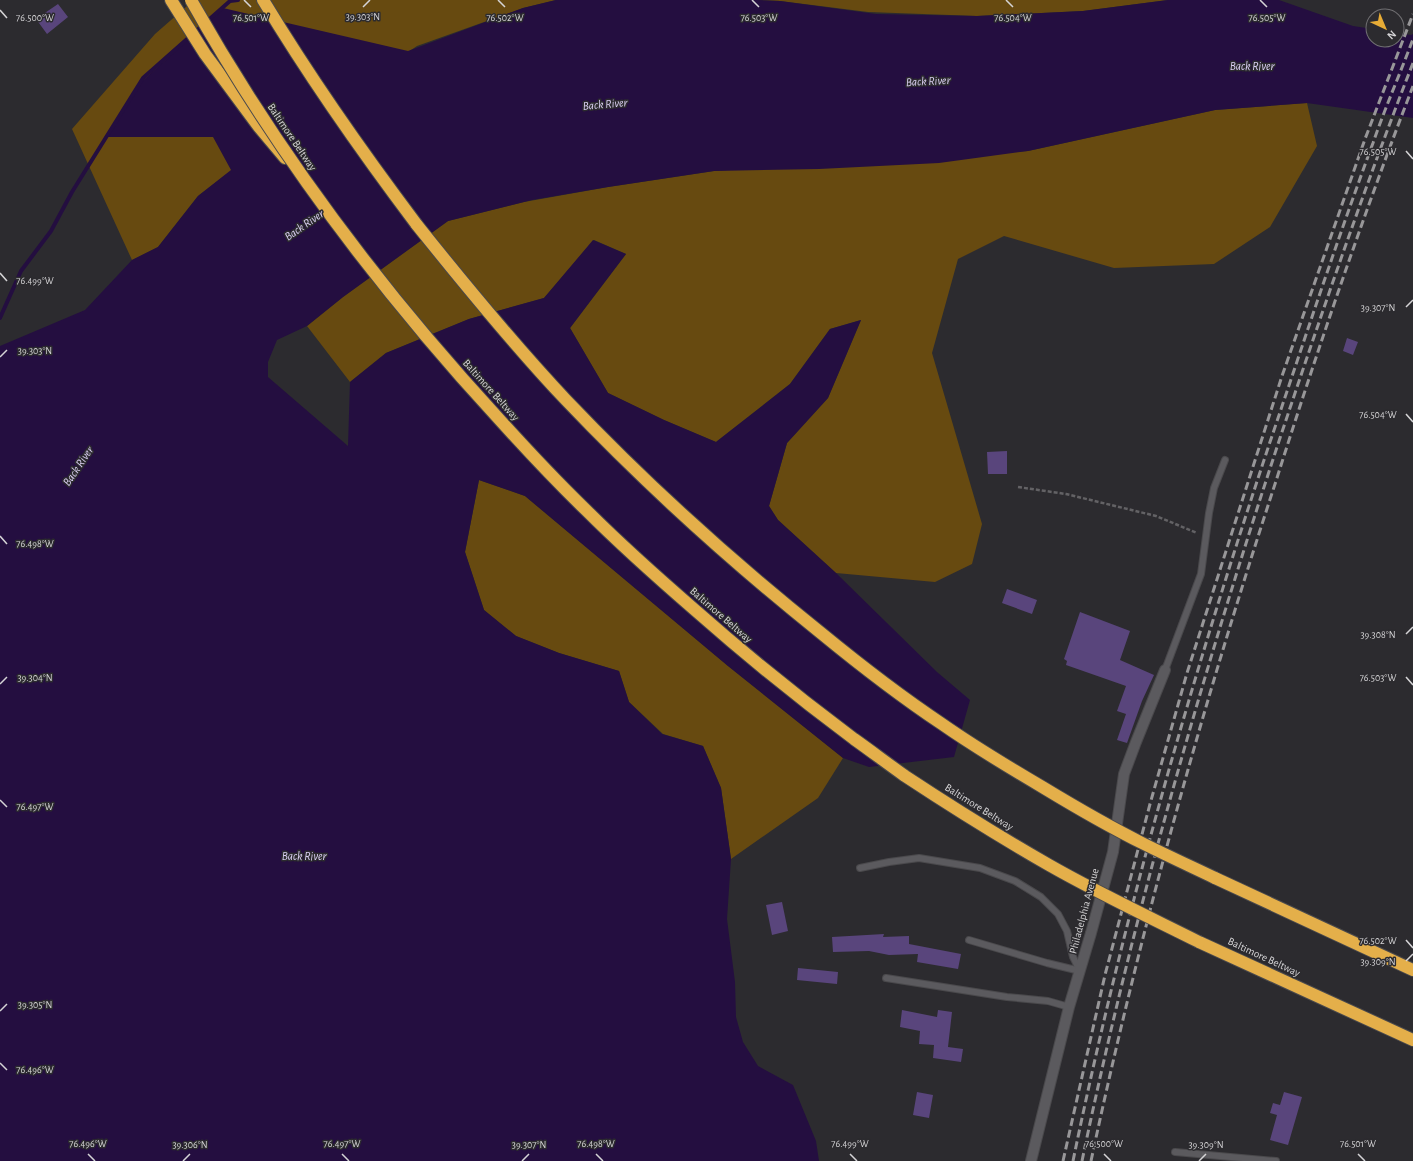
<svg xmlns="http://www.w3.org/2000/svg" width="1413" height="1161" font-family="'Alegreya Sans',sans-serif">
<style>
.green{fill:#674a10}
.water{fill:#240e40}
.lines{fill:none;stroke-linecap:round;stroke-linejoin:round}
.stream{stroke:#240e40;stroke-width:4}
.building{fill:#59457c}
.lane-casing{stroke:#4a494c;stroke-width:8}
.street-casing{stroke:#4a494c;stroke-width:12}
.highway-casing{stroke:#4a494c;stroke-width:14}
.path{stroke:#636265;stroke-width:2.5;stroke-dasharray:4 2;stroke-linecap:butt}
.lane{stroke:#5b5a5e;stroke-width:6}
.street{stroke:#5b5a5e;stroke-width:10}
.highway{stroke:#e4af4a;stroke-width:12}
.rail{stroke:#989799;stroke-width:3;stroke-dasharray:8 4;stroke-linecap:butt}
.highway-bridge-casing{stroke:#4a494c;stroke-width:14;stroke-linecap:butt}
.highway-bridge{stroke:#e4af4a;stroke-width:12}
.ticks{fill:none;stroke:#d5d4d6;stroke-width:1.5}
.labels{text-anchor:middle;dominant-baseline:central;stroke-width:3;stroke-linejoin:round;paint-order:stroke}
.street-label{font-size:11px;fill:#d5d4d6;stroke:#2c2b2f}
.water-label{font-size:12px;font-style:italic;fill:#dacff2;stroke:#2c2b2f}
.ticks-label{font-size:10px;text-anchor:middle;fill:#d5d4d6;stroke:#2c2b2f;stroke-width:3;stroke-linejoin:round;paint-order:stroke}
</style>
<rect width="100%" height="100%" fill="#2c2b2f"/>
<!-- green -->
<path class="green" d="M194 0H556L523 8 417 46 224 176 198 196 158 247 132 260 72 129 155 34Z
M757 0H1168L1083 11 977 16 868 12 780 1Z
M1307 103 1317 146 1270 227 1214 264 1114 268 1004 236 958 259 932 353 982 524 972 564 935 582 836 573 778 520 769 506 787 443 828 398 861 320 830 329 790 384 716 442 664 420 608 393 570 328 626 254 594 240 544 298 469 319 386 353 350 382 307 326 343 297 448 221 524 202 608 187 714 171 1028 151 1215 110Z
M479 480 525 496 728 666 843 758 818 798 731 859 721 788 703 746 663 734 629 702 619 671 559 653 516 636 484 610 465 552Z"/>
<!-- water -->
<path class="water" d="M556 0H757L780 1 876 14 977 16 1083 11 1168 0H1279L1353 26 1373 29V40H1397V33L1411 35 1413 34V118L1307 103 1215 110 1028 151 939 163 819 169 714 171 608 187 532 200 448 221 343 297 307 326 277 340 268 362V377L348 446 350 382 386 353 469 319 544 298 593 240 626 254 570 328 608 393 664 420 716 442 790 384 830 329 861 320 828 398 787 443 769 506 778 520 836 573 937 672 970 700 954 757 869 767 843 758 728 666 525 496 479 480 465 552 484 610 516 636 559 653 619 671 629 702 662 734 703 746 721 788 731 859 727 919 735 982 736 1017 743 1042 758 1066 793 1085 816 1141 819 1161H0V346L85 310 132 260 158 247 198 196 231 170 213 137H107L138 85 223 8 408 51 523 8Z"/>
<g class="lines">
<!-- stream -->
<path class="stream" d="M0 318 21 271 51 231 72 192 143 78 230 1 238 0"/>
</g>
<!-- building -->
<path class="building" d="M58 4 68 17 47 34 36 19Z
M1347 338 1358 342 1353 355 1343 351Z
M1007 451V474H988L987 452Z
M1007 589 1037 600 1032 614 1002 603Z
M1080 612 1130 631 1120 660 1154 675 1142 701 1127 743 1117 740 1126 714 1117 711 1126 686 1066 665 1067 661 1064 659Z
M782 902 788 931 772 935 766 905Z
M884 934 883 937 909 936V944L961 954 958 969 917 962 918 954 889 955 869 951 833 952 832 937Z
M798 968 838 972 837 984 797 980Z
M902 1010 937 1017 938 1010 952 1012 948 1047 963 1049 961 1062 933 1058 934 1045 919 1044 920 1031 900 1027Z
M917 1092 933 1095 929 1118 913 1115Z
M1284 1092 1302 1097 1288 1145 1270 1140 1277 1115 1270 1113 1273 1103 1280 1105Z"/>
<g class="lines">
<!-- lane casing -->
<g class="lane-casing">
<path id="lane" d="M1165 670 1201 574 1209 513 1214 488 1225 460
M860 868 889 862 919 858 980 868 1015 881 1041 897 1058 914 1067 931 1073 957 1080 971
M969 940 1047 963 1080 971
M886 978 1007 997 1048 1001 1069 1007
M1175 1152 1276 1161"/>
</g>
<!-- street casing -->
<g class="street-casing">
<path id="street" d="M1031 1161 1069 1007 1091 933 1113 852 1124 774 1136 742 1165 670"/>
</g>
<!-- highway casing -->
<g class="highway-casing">
<path id="highway" d="M171 0 205 54 259 127 285 158
M263 0C310 78 362 152 417 225
M1215 878 1413 970
M1199 942 1413 1040"/>
</g>
<!-- path -->
<path class="path" d="M1018 487 1066 494 1156 516 1197 533"/>
<!-- lane -->
<use href="#lane" class="lane"/>
<!-- street -->
<use href="#street" class="street"/>
<!-- highway -->
<use href="#highway" class="highway"/>
<!-- rail -->
<path class="rail" d="M1063 1161 1105 975 1150 804 1187 673 1282 376 1365 139 1413 14
M1073 1161C1123 918 1191 680 1269 445 1303 344 1336 243 1373 143 1385 108 1400 74 1413 39
M1082 1161C1133 916 1202 675 1280 438 1322 312 1365 186 1413 63
M1091 1161C1140 931 1203 704 1276 481 1318 348 1363 216 1413 86"/>
<!-- highway-bridge casing -->
<g class="highway-bridge-casing">
<path id="highway-bridge" d="M191 0C276 151 381 291 499 419 527 450 556 481 586 510 621 545 658 578 695 610 746 655 799 698 854 739 871 751 888 764 905 776 952 807 1000 837 1049 865 1098 893 1149 917 1199 942
M417 225C465 285 513 344 566 400 645 483 731 561 821 633 860 665 900 696 942 724 975 747 1010 768 1044 788 1077 808 1110 827 1144 844 1168 856 1192 867 1215 878"/>
</g>
<!-- highway-bridge -->
<use href="#highway-bridge" class="highway-bridge"/>
</g>
<!-- ticks -->
<path class="ticks" d="M244 0 251 7M498 0 505 7M752 0 759 7M1006 0 1013 7M1260 0 1267 7M363 7 370 0M0 10 7 18M1406 151 1413 159M0 273 7 281M1406 307 1413 300M0 357 7 350M1406 414 1413 422M0 536 7 544M1406 634 1413 627M1406 677 1413 685M0 684 7 677M0 800 7 807M1406 940 1413 948M1406 961 1413 954M0 1011 7 1004M0 1063 7 1070M88 1154 95 1161M342 1154 349 1161M596 1154 603 1161M850 1154 857 1161M1104 1154 1111 1161M1358 1154 1365 1161M183 1161 190 1154M522 1161 529 1154M1199 1161 1206 1154"/>
<g class="labels">
<!-- street labels -->
<g class="street-label">
<text transform="translate(292 137) rotate(56)">Baltimore Beltway</text>
<text transform="translate(491 390) rotate(48)">Baltimore Beltway</text>
<text transform="translate(721 615) rotate(41)">Baltimore Beltway</text>
<text transform="translate(979 807) rotate(32)">Baltimore Beltway</text>
<text transform="translate(1084 911) rotate(-75)">Philadelphia Avenue</text>
<text transform="translate(1264 957) rotate(25)">Baltimore Beltway</text>
</g>
<!-- water labels -->
<g class="water-label">
<text x="1252" y="66">Back River</text>
<text transform="translate(928 81) rotate(-3)">Back River</text>
<text transform="translate(605 104) rotate(-5)">Back River</text>
<text transform="translate(304 225) rotate(-35)">Back River</text>
<text transform="translate(78 466) rotate(-56)">Back River</text>
<text x="304" y="856">Back River</text>
</g>
</g>
<g class="ticks-label">
<text x="363" y="20">39.303°N</text>
<text x="251" y="21">76.501°W</text>
<text x="505" y="21">76.502°W</text>
<text x="759" y="21">76.503°W</text>
<text x="1013" y="21">76.504°W</text>
<text x="1267" y="21">76.505°W</text>
<text x="35" y="21">76.500°W</text>
<text x="1378" y="155">76.505°W</text>
<text x="35" y="284">76.499°W</text>
<text x="1378" y="311">39.307°N</text>
<text x="35" y="354">39.303°N</text>
<text x="1378" y="418">76.504°W</text>
<text x="35" y="547">76.498°W</text>
<text x="1378" y="638">39.308°N</text>
<text x="35" y="681">39.304°N</text>
<text x="1378" y="681">76.503°W</text>
<text x="35" y="810">76.497°W</text>
<text x="1378" y="944">76.502°W</text>
<text x="1378" y="965">39.309°N</text>
<text x="35" y="1008">39.305°N</text>
<text x="35" y="1073">76.496°W</text>
<text x="88" y="1147">76.496°W</text>
<text x="342" y="1147">76.497°W</text>
<text x="596" y="1147">76.498°W</text>
<text x="850" y="1147">76.499°W</text>
<text x="1104" y="1147">76.500°W</text>
<text x="1358" y="1147">76.501°W</text>
<text x="190" y="1148">39.306°N</text>
<text x="529" y="1148">39.307°N</text>
<text x="1206" y="1148">39.309°N</text>
</g>
<!-- north arrow -->
<g transform="translate(1385 28) rotate(136)"><circle r="19" fill="#2c2b2f" stroke="#706f72"/>
<path d="M0-3L7 15L0 10L-7 15Z" fill="#e7ac36"/>
<text y="-6" font-size="11" font-weight="bold" text-anchor="middle" fill="#d5d4d6">N</text>
</g>
</svg>
